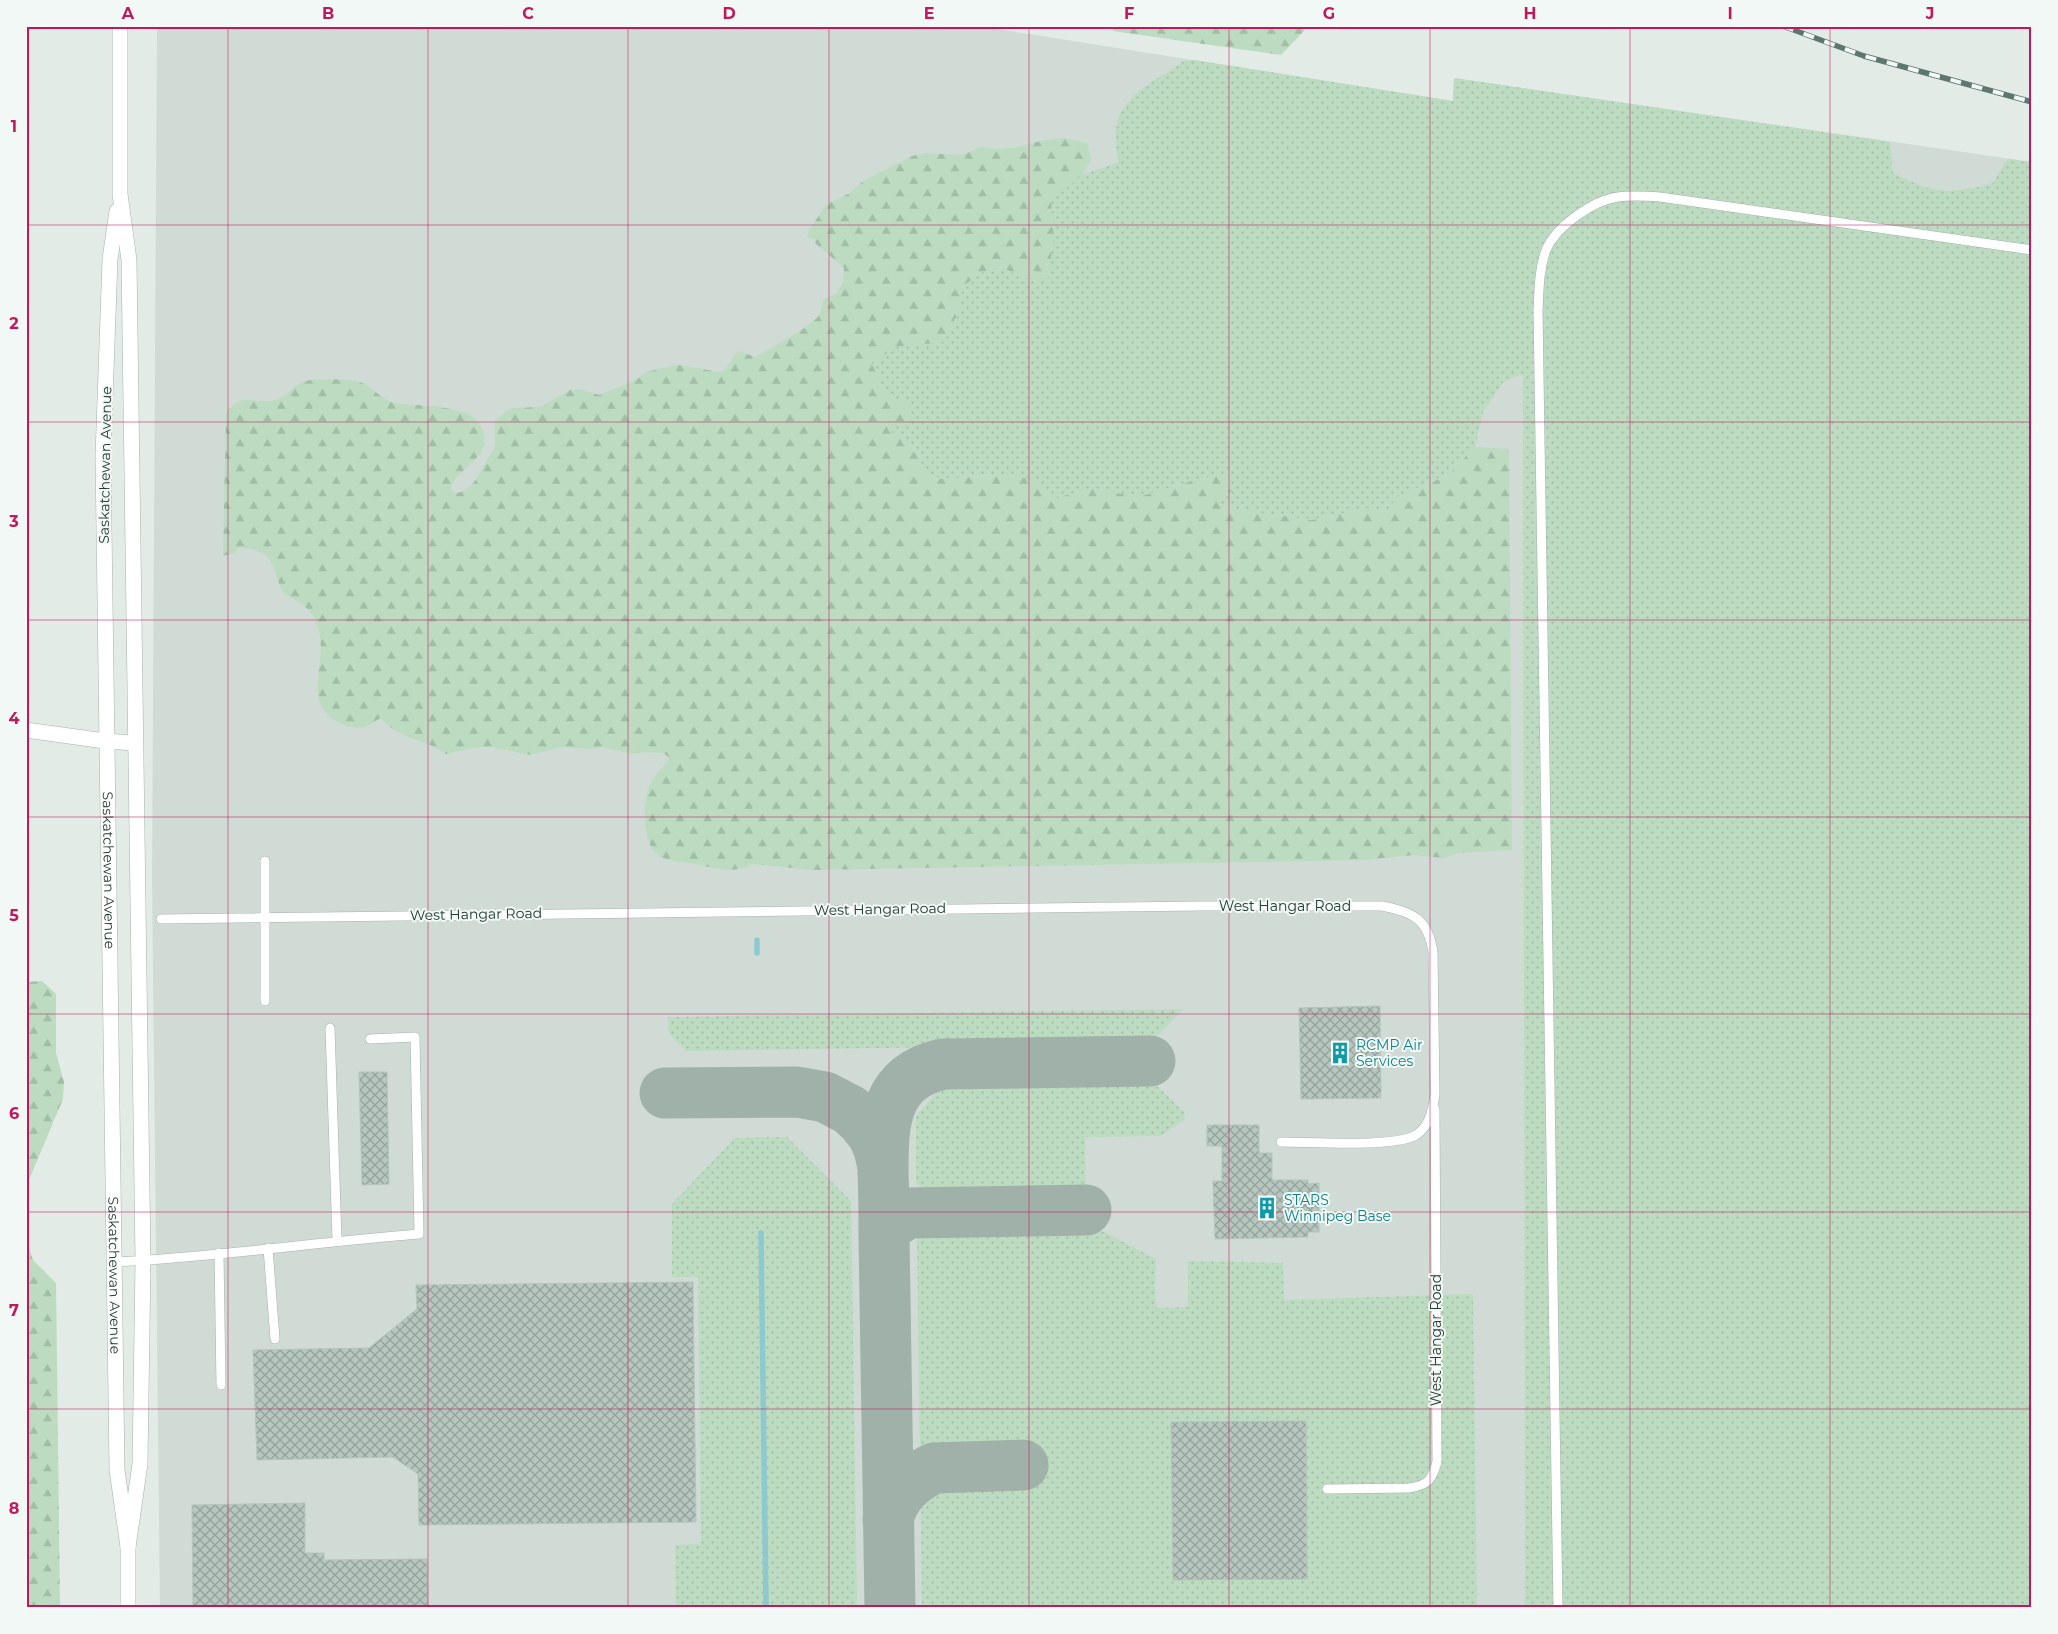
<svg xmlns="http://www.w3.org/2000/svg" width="2058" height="1634" font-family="Montserrat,sans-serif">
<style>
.built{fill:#d0dbd5}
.grass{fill:url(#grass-dots)}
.forest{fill:url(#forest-firs)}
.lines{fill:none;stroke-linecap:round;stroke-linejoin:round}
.stream{stroke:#8dc9ce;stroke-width:5.5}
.taxiway{stroke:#a0b1aa;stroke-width:51}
.building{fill:url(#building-cross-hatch);stroke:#b5c5bc}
.lane-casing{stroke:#a5b3ac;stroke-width:10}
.street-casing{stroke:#a5b3ac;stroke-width:16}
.lane{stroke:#fff;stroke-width:9}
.street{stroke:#fff;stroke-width:15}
.rail-casing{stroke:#5d776e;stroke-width:5.5}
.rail{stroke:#f2f8f5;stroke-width:4;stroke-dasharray:11;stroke-linecap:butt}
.grid{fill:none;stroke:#c2185b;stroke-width:1;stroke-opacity:0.55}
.labels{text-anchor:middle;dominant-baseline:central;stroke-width:4;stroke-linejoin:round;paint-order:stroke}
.street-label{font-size:14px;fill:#233b32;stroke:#f2f8f5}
.culture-label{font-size:14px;fill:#0d838f;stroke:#f2f8f5;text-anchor:start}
.neatline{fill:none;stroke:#c2185b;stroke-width:2}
.grid-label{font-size:16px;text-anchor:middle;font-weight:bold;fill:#c2185b}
</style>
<defs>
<pattern id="grass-dots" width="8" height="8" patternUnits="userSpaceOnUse" patternTransform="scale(1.25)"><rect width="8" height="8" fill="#bcdbc1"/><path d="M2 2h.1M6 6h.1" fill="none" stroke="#a1bda6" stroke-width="1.8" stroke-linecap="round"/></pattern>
<pattern id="forest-firs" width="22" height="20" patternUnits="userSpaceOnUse" patternTransform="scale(1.25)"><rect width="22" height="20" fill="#bcdbc1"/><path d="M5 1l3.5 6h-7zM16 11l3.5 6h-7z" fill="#a1bda6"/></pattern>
<pattern id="building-cross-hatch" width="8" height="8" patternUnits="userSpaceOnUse" patternTransform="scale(1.25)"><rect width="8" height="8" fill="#b7c6bf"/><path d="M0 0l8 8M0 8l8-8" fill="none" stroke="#94a29c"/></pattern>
</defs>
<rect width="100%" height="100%" fill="#e2ebe6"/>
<!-- built -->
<path class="built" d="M157 26H978L1453 101 1454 78 2032 162V1608H160L152 878Z"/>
<!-- grass -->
<path class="grass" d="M1194 60 1453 101 1454 78 1890 142 1893 173C1935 194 1948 195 1993 183L2007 159 2032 162V1608H1525L1523 374 1504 381 1483 412 1475 447 1451 472 1429 483 1398 496 1387 512 1366 508 1312 520 1241 510 1218 504 1219 496 1227 474 1195 480 1138 497 1091 488 1057 498 1040 483 989 475 942 479 924 474 918 452 887 429 908 403 887 395 874 384 870 363 897 347 943 341 956 317 963 286 984 271 1007 270 1035 281 1054 236 1051 201 1082 175 1119 162C1108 117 1124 99 1161 76 1169 71 1176 68 1183 61Z
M1183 1009 1150 1044 686 1051 669 1033 668 1017Z
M1151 1080 1184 1112 1185 1119 1161 1136 1085 1137 1086 1196 932 1198 916 1183V1116L946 1082Z
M787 1137 851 1201 857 1608H676L675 1545 701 1544 698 1277H672V1204L735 1138Z
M1086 1223 1156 1259 1155 1294 1157 1308 1188 1307V1261L1283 1263 1284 1300 1473 1294 1477 1608H922L917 1239 932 1225Z"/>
<!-- forest -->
<path class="forest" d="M1115 26H1304V31L1281 55 1113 31Z
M1064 138 1087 143 1091 160 1082 175 1051 201 1054 236 1048 278 1035 281 1007 270 984 271 963 286 956 317 943 342 897 347 871 363 880 380 874 384 887 395 908 403 910 421 888 429 918 452 924 474 942 479 1013 474 1040 483 1057 498 1091 488 1138 497 1195 480 1227 474 1235 490 1219 496V504L1241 510 1312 520 1366 508 1387 512 1397 496 1433 482 1451 472 1475 447 1509 449 1512 850 1460 853 1442 858 1414 855 1364 860 813 870 752 864C734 874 716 869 696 864 684 862 665 862 656 853 642 841 643 802 649 786 654 775 663 768 670 758L663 753 642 752 632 754 602 747 589 749 561 747 531 755 491 747H477L446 754C426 739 396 738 381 718 376 720 370 726 364 727 348 731 322 717 319 699 314 671 328 649 315 619 309 606 295 600 283 593 270 564 278 553 240 547L234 553 223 556 226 412C244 391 253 405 275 400 285 397 291 389 300 383 309 378 346 379 356 381 372 384 381 401 396 403 418 407 469 403 481 426 497 460 452 468 451 490L455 493C472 492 478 475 486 462 488 457 492 453 494 448 497 439 494 430 495 421L507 410 514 408 540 407 570 390 580 389 599 395 636 380 646 372 672 366 679 365 720 372C731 367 730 357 739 351L755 357 799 332 817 318 821 311 823 299 837 293 843 282 844 268 815 243V239L807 238 809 230 827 204 850 193 863 181 912 156 924 153 962 155 981 147 1000 149 1013 148 1045 140Z
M42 981 56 994V1053L64 1082 63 1099 26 1187V982Z
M26 1239 33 1260 56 1283 60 1608H26Z"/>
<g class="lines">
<!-- stream -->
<path class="stream" d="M757 940V953
M761 1233 766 1608"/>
<!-- taxiway -->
<path class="taxiway" d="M665 1093 797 1092 825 1097 850 1110 862 1121 873 1135 879 1149 883 1167
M1086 1210 908 1213 889 1225 884 1237C884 1216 884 1194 883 1172 883 1123 884 1077 943 1064L1150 1061
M884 1237 890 1608
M888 1520C894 1494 911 1479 934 1468L1023 1465"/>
</g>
<!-- building -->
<path class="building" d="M1380 1006 1381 1098 1301 1099 1299 1008Z
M359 1072H387L389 1184 362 1185Z
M1207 1125H1259V1153H1272V1180H1308V1184L1319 1183V1232H1308V1237L1215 1239 1213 1181H1222V1146H1207Z
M693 1282 696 1522 419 1525 418 1474 393 1457 257 1460 253 1350 369 1348 417 1309 416 1285Z
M1306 1421 1307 1579 1173 1580 1171 1422Z
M305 1503V1553H324V1560L427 1559 428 1608H193L192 1505Z"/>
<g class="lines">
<!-- lane casing -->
<g class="lane-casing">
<path id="lane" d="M265 861V1001
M161 919 1200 906H1382C1413 912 1428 919 1433 952L1435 1094C1433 1109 1430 1126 1416 1135 1393 1148 1311 1142 1281 1142
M330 1028 337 1240
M268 1248 275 1339
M219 1253 221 1385
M116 1262C217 1257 318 1242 419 1234L415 1037 370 1039
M1327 1489 1409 1488C1428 1485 1432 1480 1437 1462L1435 1109
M1558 1608 1538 310C1539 290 1539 269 1546 250 1556 226 1594 200 1618 197 1632 195 1646 196 1660 197L2032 250"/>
</g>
<!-- street casing -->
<g class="street-casing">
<g id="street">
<path d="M120 26V194L129 260 143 1261 140 1464 128 1547"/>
<path id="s1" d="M117 211 110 259 103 456 117 1470 128 1547V1608"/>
<path d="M26 730 105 741 135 743"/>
</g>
</g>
<!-- lane -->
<use href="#lane" class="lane"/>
<!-- street -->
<use href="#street" class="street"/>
<!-- rail casing -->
<g class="rail-casing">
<path id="rail" d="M1783 26 1864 56 2032 102"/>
</g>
<!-- rail -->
<use href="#rail" class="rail"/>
</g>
<!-- grid -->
<path class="grid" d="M228 26V1608M428 26V1608M628 26V1608M829 26V1608M1029 26V1608M1229 26V1608M1430 26V1608M1630 26V1608M1830 26V1608M26 225H2032M26 422H2032M26 620H2032M26 817H2032M26 1014H2032M26 1212H2032M26 1409H2032"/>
<!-- icons -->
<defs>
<g id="building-bare" transform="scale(1.725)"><path d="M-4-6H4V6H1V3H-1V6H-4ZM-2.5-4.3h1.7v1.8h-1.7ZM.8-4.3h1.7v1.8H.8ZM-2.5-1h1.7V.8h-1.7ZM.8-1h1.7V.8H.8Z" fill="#0f9aa8" stroke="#f2f8f5" stroke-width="2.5" paint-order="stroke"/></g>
</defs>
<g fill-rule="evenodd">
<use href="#building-bare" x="1340" y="1053"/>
<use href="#building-bare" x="1267" y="1208"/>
</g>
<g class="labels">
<!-- street labels -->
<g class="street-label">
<text transform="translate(105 465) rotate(-89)">Saskatchewan Avenue</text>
<text stroke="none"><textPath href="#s1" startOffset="660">Saskatchewan Avenue</textPath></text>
<text x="1285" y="906">West Hangar Road</text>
<text transform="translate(880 909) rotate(-1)">West Hangar Road</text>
<text transform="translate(476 914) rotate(-1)">West Hangar Road</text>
<text stroke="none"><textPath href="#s1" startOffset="1065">Saskatchewan Avenue</textPath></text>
<text transform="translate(1436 1340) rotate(-90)">West Hangar Road</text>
</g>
<!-- culture labels -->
<g class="culture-label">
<text x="1356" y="1045">RCMP Air<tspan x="1356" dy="16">Services</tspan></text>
<text x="1284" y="1200">STARS<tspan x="1284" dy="16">Winnipeg Base</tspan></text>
</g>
</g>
<!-- border -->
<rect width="2058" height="1634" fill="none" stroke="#f2f8f5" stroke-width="55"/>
<rect x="28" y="28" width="2002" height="1578" class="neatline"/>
<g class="grid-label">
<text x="128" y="19">A</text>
<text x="328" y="19">B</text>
<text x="528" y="19">C</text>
<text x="729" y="19">D</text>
<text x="929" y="19">E</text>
<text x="1129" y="19">F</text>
<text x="1329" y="19">G</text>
<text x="1530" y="19">H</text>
<text x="1730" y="19">I</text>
<text x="1930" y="19">J</text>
<text x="14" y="132">1</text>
<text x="14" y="329">2</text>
<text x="14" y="527">3</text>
<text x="14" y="724">4</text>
<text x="14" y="921">5</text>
<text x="14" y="1119">6</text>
<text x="14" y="1316">7</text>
<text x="14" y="1514">8</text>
</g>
</svg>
